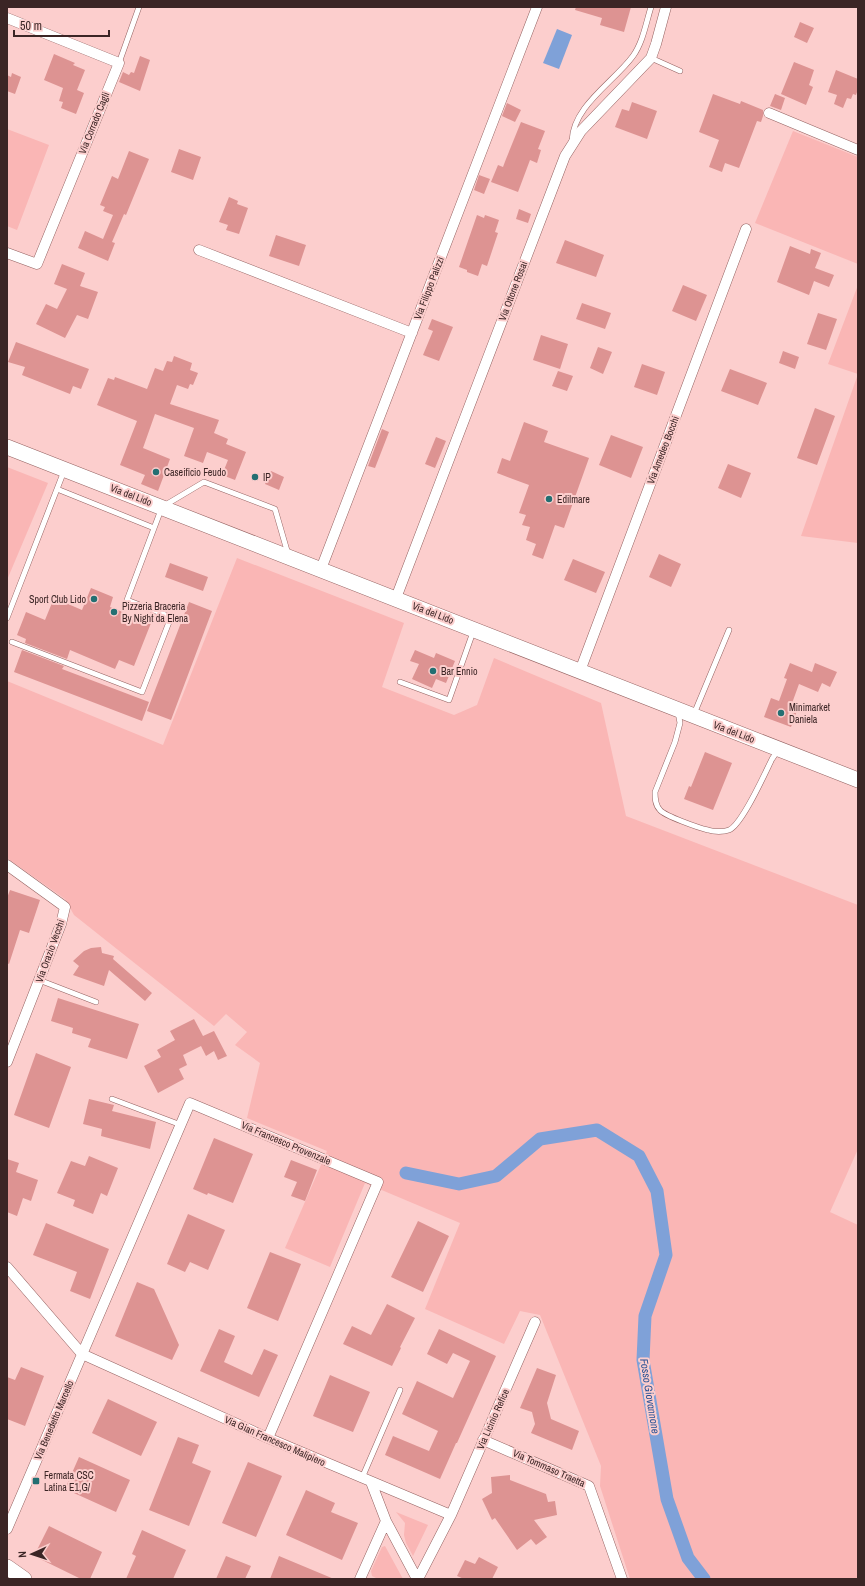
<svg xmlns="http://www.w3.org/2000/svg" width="865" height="1586" font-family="'Archivo Narrow',sans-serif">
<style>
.green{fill:#fab6b5}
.water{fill:#7fa1d8}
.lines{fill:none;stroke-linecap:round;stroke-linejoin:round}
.canal{stroke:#7fa1d8;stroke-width:13}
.building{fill:#dd9392}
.lane-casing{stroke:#946261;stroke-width:6}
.street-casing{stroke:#946261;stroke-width:11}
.secondary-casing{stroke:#946261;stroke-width:16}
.lane{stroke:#fff;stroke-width:5}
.street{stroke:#fff;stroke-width:10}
.secondary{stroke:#fff;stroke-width:15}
.poi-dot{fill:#236f72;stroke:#fccecd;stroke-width:1.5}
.labels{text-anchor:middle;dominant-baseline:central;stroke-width:4;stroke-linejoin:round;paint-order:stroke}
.street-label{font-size:10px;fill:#3b2525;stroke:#fccecd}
.poi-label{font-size:10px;fill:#3b2525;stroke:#fccecd;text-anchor:start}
.water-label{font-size:11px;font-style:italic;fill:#285194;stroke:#fccecd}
</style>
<rect width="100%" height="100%" fill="#fccecd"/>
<!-- green -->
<path class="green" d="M7 129 49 145 17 230 7 226Z
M793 131 858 157V264L755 223Z
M858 285V374L828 364Z
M858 374V543L801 536Z
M7 467 48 483 7 580Z
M237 558 404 623 382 687 454 715 477 705 494 658 601 703 626 816 858 905V1149L830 1212 858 1225V1579H630L600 1486 601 1466 540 1315 520 1311 504 1344 425 1309 460 1223 365 1183 330 1267 285 1248 327 1151 247 1118 260 1063 235 1045 247 1032 226 1014 214 1026 74 915 65 899 7 858V681L163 745Z
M396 1512 428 1525 413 1556 406 1543 404 1535 405 1523Z
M385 1546 403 1579H378L372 1576 371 1571 382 1547Z"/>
<!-- water -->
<path class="water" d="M557 29 572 35 559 69 543 63Z"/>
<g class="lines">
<!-- canal -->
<path class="canal" d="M406 1173 459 1184 496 1176 540 1139 597 1130 639 1156 657 1191 666 1255 645 1316 643 1360 667 1499 688 1558 704 1579"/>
</g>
<!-- building -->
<path class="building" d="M576 7H631L624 32 600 25 602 18 575 10Z
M800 22 814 28 807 43 794 37Z
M54 54 75 63 73 65 85 70 77 90 84 93 76 114 61 108 63 102 59 101 63 88 44 80Z
M140 56 150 60 140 91 119 82 123 72 129 75 131 72 134 73Z
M794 62 814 70 809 85 813 87 806 105 781 94Z
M836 70 858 79V89L856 95 853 94 851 99 847 98 843 108 834 104 837 95 828 92Z
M12 73 21 77 15 94 7 91V75L11 77Z
M713 94 740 104 741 101 763 110V116L761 122 757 121 739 168 725 163 722 172 709 167 719 140 699 132Z
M775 94 785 98 781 110 770 106Z
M632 102 657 111 647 139 615 127 622 109 629 111Z
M507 103 521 110 515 122 502 116Z
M521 122 545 131 538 149 541 150 537 163 530 160 518 192 491 182 498 165 503 167 506 159Z
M179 149 201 157 193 180 171 172Z
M129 151 149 159 126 215 124 214 112 242 115 243 108 261 78 248 85 231 103 239 113 215 103 211 105 207 100 205 112 176 118 179Z
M479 175 490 179 484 194 474 190Z
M229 197 238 201 237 204 248 208 239 234 226 230 228 225 219 222Z
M519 209 531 214 528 223 516 219Z
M477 215 484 218 485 215 499 220 495 232 498 233 487 266 482 264 478 276 467 272V270L459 267Z
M276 235 306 245 299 266 269 256Z
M565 240 604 255 596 277 556 263Z
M790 246 810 254 811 249 821 253 815 268 834 275 829 287 814 281 809 295 777 282Z
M62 264 85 273 80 286 98 292 88 319 77 315 65 338 36 324 46 304 57 309 67 289 54 284Z
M683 285 707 295 696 321 672 311Z
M582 303 611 313 605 329 576 319Z
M818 313 837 319 826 350 807 344Z
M432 319 453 327 439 361 423 355 433 331 428 329Z
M541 335 568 344 560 369 533 360Z
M16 342 89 369 81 389 73 386 70 394 22 375 25 367 8 362Z
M598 347 612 352 603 374 590 368Z
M783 351 799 357 795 369 779 363Z
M174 356 192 363 190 370 198 373 193 385 190 384 188 389 177 385 170 404 219 420 214 433 228 439 226 444 246 452 235 480 222 475 228 460 207 452 203 463 184 456 194 428 155 414 143 448 170 459 158 491 141 484 145 475 120 465 137 421 97 405 108 378 114 380 115 377 147 389 155 368 163 371 167 361 172 362Z
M642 364 665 372 657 395 634 387Z
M730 369 767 383 758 405 721 391Z
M558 371 573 376 567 391 552 386Z
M815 408 835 416 817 465 797 458Z
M524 422 548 431 544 442 589 458 564 528 555 525 543 559 532 555 536 544 526 540 530 527 522 525 526 515 519 513 529 485 497 473 502 458 510 461Z
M382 429 389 432 375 468 368 466Z
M611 435 643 447 631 478 599 465Z
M436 437 446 441 435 468 425 464Z
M728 464 751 473 741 498 718 488Z
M271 471 284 477 279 490 265 484Z
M659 554 681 564 671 587 649 577Z
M573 559 605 572 596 593 564 580Z
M170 563 208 577 203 591 165 577Z
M91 588 113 597 110 607 151 623 134 666 119 660 115 669 70 650 67 659 25 643 26 639 17 635 26 612 45 620 54 598 82 610Z
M189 602 212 611 171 720 147 711Z
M22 650 64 666 62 669 149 702 142 721 14 672Z
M415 650 434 658 436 653 455 661 446 683 436 679 432 688 412 679 419 664 410 661Z
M790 663 812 672 815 663 837 672 830 687 822 683 818 692 799 684 791 706 798 708 791 727 764 717 771 698 779 701 787 679 784 678Z
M705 752 732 763 713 810 684 799 689 786 691 787Z
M10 890 40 900 29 933 20 930 9 964 7 963V898Z
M101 947 102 953 114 956 113 959 152 993 145 1001 109 970 104 986 73 975 79 966 73 961 84 951 91 948Z
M58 998 139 1024 127 1059 88 1047 91 1039 72 1033 73 1028 51 1021Z
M194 1019 203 1036 214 1031 227 1056 218 1060 214 1051 206 1056 201 1046 183 1055 187 1065 179 1069 184 1079 158 1093 144 1066 161 1057 157 1050 175 1040 170 1031Z
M36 1053 71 1067 49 1128 14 1115Z
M89 1099 114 1105 112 1111 156 1122 150 1149 101 1136 102 1129 83 1124Z
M214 1138 253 1154 233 1203 208 1193 207 1195 193 1189Z
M89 1156 118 1168 107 1196 101 1193 93 1214 73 1206 75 1200 57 1193 71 1161 85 1166Z
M7 1159 19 1163 16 1172 38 1180 31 1201 23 1198 17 1216 7 1212Z
M291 1160 317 1170 305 1201 291 1196 297 1182 284 1177Z
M188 1214 225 1230 208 1270 190 1262 185 1272 167 1264Z
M418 1221 449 1236 423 1292 391 1277Z
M46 1223 109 1249 90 1299 70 1291 77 1272 33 1255Z
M270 1252 301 1264 278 1321 247 1308Z
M137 1282 154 1289 179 1345 172 1360 115 1336Z
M387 1304 415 1318 400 1347 401 1348 392 1366 343 1344 352 1326 371 1335Z
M219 1329 235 1336 224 1362 252 1375 264 1349 278 1355 259 1397 200 1371Z
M439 1329 496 1356 457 1443H456L440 1479 385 1455 393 1436 429 1451 438 1431 402 1414 417 1381 453 1398 470 1361 453 1353 447 1364 427 1354Z
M21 1367 44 1376 25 1426 7 1419V1377L15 1380Z
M537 1368 556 1375 547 1403 551 1419 579 1431 572 1450 531 1433 535 1424 532 1412 520 1408Z
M330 1375 370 1392 353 1432 313 1416Z
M108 1399 157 1422 141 1456 92 1433Z
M178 1437 199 1445 192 1463 211 1471 189 1526 149 1510Z
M79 1457 130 1480 116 1512 65 1489Z
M248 1462 282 1476 256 1537 222 1523Z
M510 1475V1480L546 1494 548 1502 555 1501 557 1515 534 1520 547 1537 536 1545 531 1539 517 1550 495 1518 492 1520 482 1499 492 1493 491 1477Z
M306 1490 335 1503 331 1512 358 1523 342 1560 286 1535Z
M49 1526 102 1552 90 1579H81L34 1556Z
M142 1530 186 1550 173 1579H126L136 1556 132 1554Z
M226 1556 251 1566 245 1579H216Z
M279 1556 334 1579H270Z
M479 1557 498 1567 492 1579H464L457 1576 465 1560 475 1564Z"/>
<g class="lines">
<!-- lane casing -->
<g class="lane-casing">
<path id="lane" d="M651 58 680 71
M119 63 139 7
M572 141C573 106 614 82 633 56 643 42 646 23 651 7
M57 489 154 528
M7 618 64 471
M12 642 142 692 171 617 127 600 162 507 204 482 275 509 288 554
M400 682 449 700 473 632
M678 712 680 723 675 742 655 792C655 798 655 805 660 810 665 816 699 828 708 830 714 832 724 832 729 830 742 825 765 773 772 759L778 750
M694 714 729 630
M39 980 96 1002
M112 1099 181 1125
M362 1478 400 1390"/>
</g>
<!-- street casing -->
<g class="street-casing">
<path id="street" d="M7 18 119 63 37 264 7 253
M769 113 858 150
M199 250 412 333
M321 569 537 7
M396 598 565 156 581 131 651 58 656 44 666 7
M580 671 746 229
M7 865 65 907 61 924 7 1062
M7 1267 82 1354 268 1438 451 1515
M483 1440 589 1486 622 1579
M371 1482 386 1521 417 1579
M7 1529 190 1103 378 1182 268 1438
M360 1579 386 1521
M418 1579 451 1515 535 1322"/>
</g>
<!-- secondary casing -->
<g class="secondary-casing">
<path id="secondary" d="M7 447 858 780
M7 1567 24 1579"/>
</g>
<!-- lane -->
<use href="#lane" class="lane"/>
<!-- street -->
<use href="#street" class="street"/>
<!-- secondary -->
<use href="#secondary" class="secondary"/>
</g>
<!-- markers -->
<g class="poi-dot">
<circle cx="156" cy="472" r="4"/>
<circle cx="255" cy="477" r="4"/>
<circle cx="549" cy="499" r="4"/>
<circle cx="94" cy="599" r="4"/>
<circle cx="114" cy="612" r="4"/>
<circle cx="433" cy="671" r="4"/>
<circle cx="781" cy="713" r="4"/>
<rect x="32" y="1477" width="8" height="8" rx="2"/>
</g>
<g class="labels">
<!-- street labels -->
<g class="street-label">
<text transform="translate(94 123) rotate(-68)">Via Corrado Cagli</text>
<text transform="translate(429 288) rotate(-69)">Via Filippo Palizzi</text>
<text transform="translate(513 291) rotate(-69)">Via Ottone Rosai</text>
<text transform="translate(663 450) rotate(-69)">Via Amedeo Bocchi</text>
<text transform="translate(131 495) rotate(21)">Via del Lido</text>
<text transform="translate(433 613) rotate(21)">Via del Lido</text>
<text transform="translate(734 732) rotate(21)">Via del Lido</text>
<text transform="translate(50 951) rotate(-70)">Via Orazio Vecchi</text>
<text transform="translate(286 1143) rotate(23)">Via Francesco Provenzale</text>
<text transform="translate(493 1419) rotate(-66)">Via Licinio Refice</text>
<text transform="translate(54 1420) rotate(-67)">Via Benedetto Marcello</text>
<text transform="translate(275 1441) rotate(24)">Via Gian Francesco Malipiero</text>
<text transform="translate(549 1468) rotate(24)">Via Tommaso Traetta</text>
</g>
<!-- poi labels -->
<g class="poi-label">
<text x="164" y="472">Caseificio Feudo</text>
<text x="263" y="477">IP</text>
<text x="557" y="499">Edilmare</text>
<text x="86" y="599" text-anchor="end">Sport Club Lido</text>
<text x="122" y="606">Pizzeria Braceria<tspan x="122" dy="12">By Night da Elena</tspan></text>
<text x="441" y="671">Bar Ennio</text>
<text x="789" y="707">Minimarket<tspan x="789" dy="12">Daniela</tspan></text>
<text x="44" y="1475">Fermata CSC<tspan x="44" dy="12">Latina E1,G/</tspan></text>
</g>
<!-- water labels -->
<g class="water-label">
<text transform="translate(650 1396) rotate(81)">Fosso Giovannone</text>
</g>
</g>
<!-- border -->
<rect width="865" height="1586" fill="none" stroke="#3b2525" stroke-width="16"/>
<!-- north arrow -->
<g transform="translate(32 1554) rotate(267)" stroke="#fccecd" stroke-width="3" paint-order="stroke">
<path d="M0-3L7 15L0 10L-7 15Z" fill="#3b2525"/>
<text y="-6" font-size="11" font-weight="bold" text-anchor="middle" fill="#3b2525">N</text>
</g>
<!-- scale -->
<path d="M14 30v6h95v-6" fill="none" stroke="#3b2525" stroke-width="2"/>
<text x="20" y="30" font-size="12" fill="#3b2525" stroke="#fccecd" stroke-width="3" paint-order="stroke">50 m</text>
</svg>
